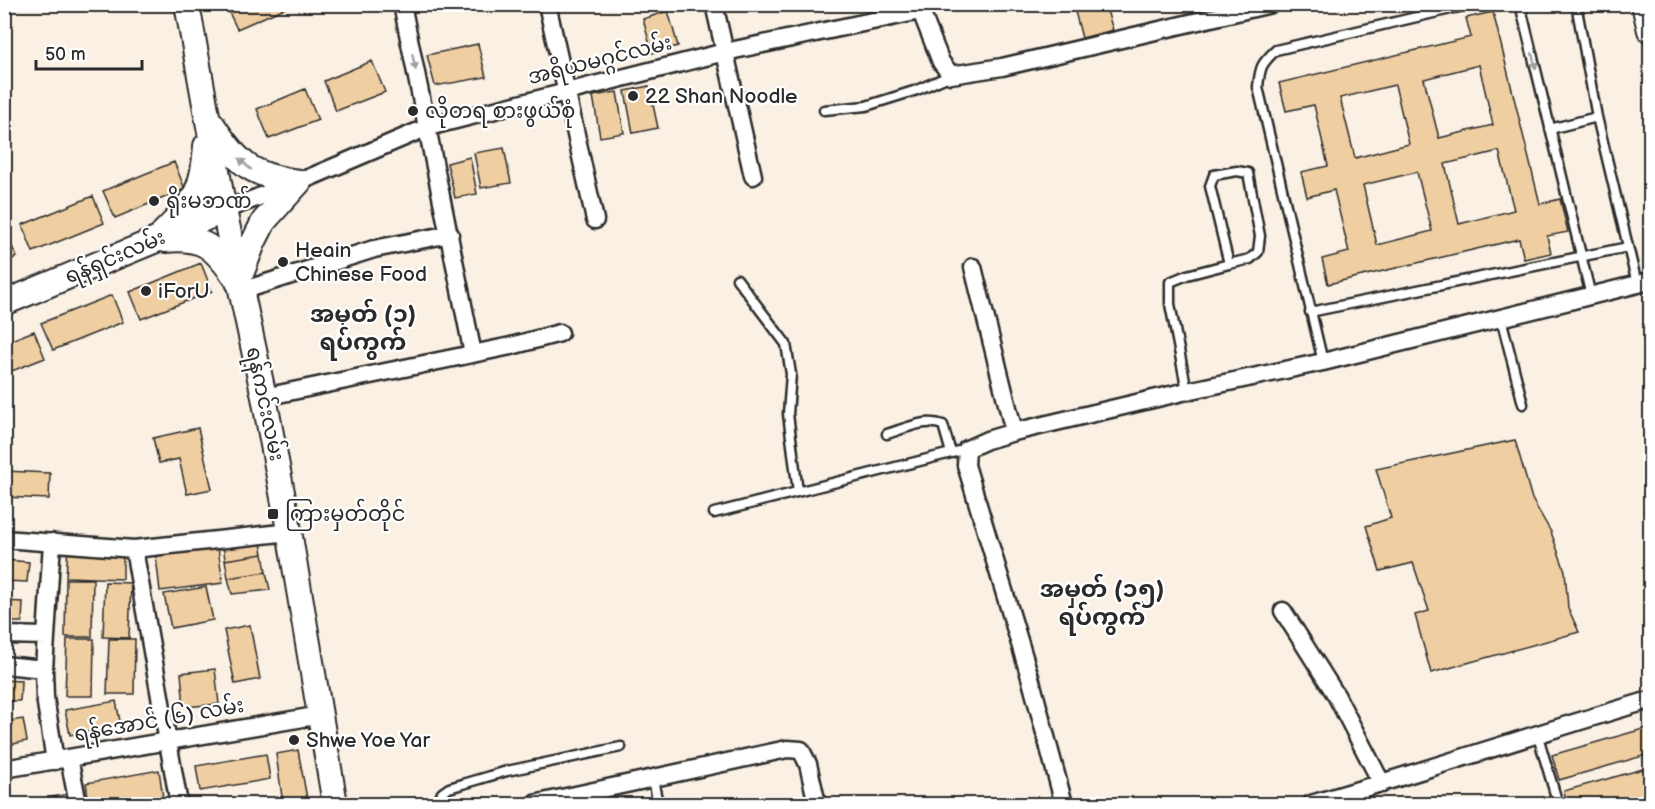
<svg xmlns="http://www.w3.org/2000/svg" width="1655" height="809" font-family="'Balsamiq Sans','Noto Sans Myanmar',sans-serif">
<style>
.building{fill:#efcea1;stroke:#2b2b2b;stroke-width:1.5;fill-rule:evenodd}
.lines{fill:none;stroke-linecap:round;stroke-linejoin:round}
.service-casing{stroke:#2b2b2b;stroke-width:13}
.minor-casing{stroke:#2b2b2b;stroke-width:21}
.secondary-casing{stroke:#2b2b2b;stroke-width:28}
.service{stroke:#fff;stroke-width:8}
.minor{stroke:#fff;stroke-width:16}
.secondary{stroke:#fff;stroke-width:24}
.oneway{fill:#a0a0a0}
.poi-dot{fill:#2b2b2b;stroke:#fff;stroke-width:2}
.labels{text-anchor:middle;dominant-baseline:central;stroke-width:4.5;stroke-linejoin:round;paint-order:stroke}
.street-label{font-size:21px;fill:#2b2b2b;stroke:#fff}
.poi-label{font-size:21px;fill:#2b2b2b;stroke:#fff;text-anchor:start}
.quarter-label{font-size:24px;font-weight:bold;fill:#2b2b2b;stroke:#fff}
</style>
<rect width="100%" height="100%" fill="#faf0e3"/>
<filter id="ink" filterUnits="userSpaceOnUse"><feTurbulence type="fractalNoise" baseFrequency=".0167" numOctaves="2"/><feDisplacementMap in="SourceGraphic" scale="12" xChannelSelector="R" yChannelSelector="G"/><feConvolveMatrix kernelMatrix="1 2 1 2 8 2 1 2 1" color-interpolation-filters="sRGB"/></filter>
<g filter="url(#ink)">
<!-- building -->
<path class="building" d="M234 4H292V5L237 29 227 8Z
M1073 4H1105L1113 30 1082 38Z
M668 11 678 46 652 53 643 19Z
M1493 12 1540 204 1560 199 1568 232 1547 236 1551 253 1524 259 1519 239 1328 284 1322 259 1349 252 1334 190 1307 197 1301 172 1328 166 1314 105 1286 111 1279 83 1471 37 1466 18ZM1479 65 1493 125 1439 138 1424 79ZM1395 85 1409 144 1355 158 1340 98ZM1499 151 1514 210 1459 224 1445 164ZM1417 172 1432 231 1377 245 1363 185Z
M478 44 486 77 435 86 427 55Z
M372 61 385 92 336 111 324 81Z
M649 86 658 128 633 133 625 91Z
M305 89 318 120 269 139 257 109Z
M617 92 624 133 600 137 593 96Z
M504 148 511 183 481 188 474 153Z
M470 157 477 194 455 198 447 163Z
M174 162 185 189 115 218 103 191Z
M93 196 104 223 33 252 22 225Z
M4 230 17 257 4 262Z
M201 263 212 291 141 319 130 292Z
M112 295 123 322 53 350 41 323Z
M34 331 45 358 4 374V343Z
M198 428 212 489 187 494 179 459 159 463 153 438Z
M1515 440 1532 499 1551 532 1565 571 1568 608 1579 632 1431 673 1415 615 1429 611 1413 563 1380 571 1366 526 1391 518 1376 469Z
M4 471 50 473 49 499 4 497Z
M260 537 263 554 225 560 223 544Z
M68 547 123 549V579L66 577Z
M218 548 223 583 160 591 156 556Z
M263 554 266 572 228 578 225 560Z
M4 560 29 562 27 582 4 581Z
M266 572 270 590 232 594 228 578Z
M66 579H93L92 637H65Z
M105 582 131 583 129 638 103 637Z
M206 587 213 620 171 628 164 594Z
M4 601 23 602 22 622H4Z
M250 625 260 679 235 684 224 630Z
M67 639H94L93 696H65Z
M109 639H135L134 694H107Z
M215 669 219 704 184 707 181 673Z
M4 680 21 681 20 701H4Z
M116 701 121 726 70 735 65 710Z
M23 719 27 741 4 746V722Z
M1650 727V754L1559 780 1552 755Z
M298 750 308 804H283L276 754Z
M266 754 270 779 200 791 196 766Z
M1650 767V793L1610 804H1567L1564 791Z
M159 770 163 798 128 804H89L86 783Z
M68 794 70 804H15Z"/>
<g class="lines">
<!-- service casing -->
<g class="service-casing">
<path id="service" d="M1520 4 1591 296
M1576 4 1597 117 1637 284
M824 110 866 106 917 90 951 75
M1550 129 1597 117
M737 279 786 344 791 374 788 414 798 492
M1310 312 1628 247
M1501 318 1523 404
M1323 362 1258 87C1260 67 1261 64 1276 50L1472 4
M1187 391 1170 304V282L1187 275 1229 264 1210 186 1214 175 1237 171 1248 173 1260 236 1258 252 1250 259 1229 264
M887 434C904 429 925 418 943 425L951 453
M714 513 967 449
M1537 733 1558 804
M653 779 658 804
M437 804 442 793 449 788 507 771 621 747"/>
</g>
<!-- minor casing -->
<g class="minor-casing">
<path id="minor" d="M402 4 473 354
M547 4 595 220
M714 4 753 176
M918 4 941 62 951 75 1002 67 1271 4
M224 210 299 182 428 127 725 52 920 11
M973 267 1014 432
M241 291 374 249 450 234
M264 397 511 346 560 333
M4 539 134 549 290 532
M52 542 44 669 45 697 55 761
M134 549 179 804
M1283 611 1336 695 1382 784
M4 635 46 636
M4 665 44 669
M69 758 78 804
M4 769 321 715
M534 804 787 749 801 750 808 764 817 804
M1064 804 1030 677 966 465 967 449 987 440 1014 432 1187 391 1323 362 1650 281
M1311 804C1425 771 1537 733 1650 700"/>
</g>
<!-- secondary casing -->
<g class="secondary-casing">
<path id="secondary" d="M187 4 224 210 264 397 287 519 335 804
M1644 4 1650 30
M212 124C238 164 251 176 299 182
M164 232C195 202 203 190 206 146
M165 240C204 236 214 247 236 278
M238 282 253 243 264 221 299 182
M4 303 156 240 224 210"/>
</g>
<!-- service -->
<use href="#service" class="service"/>
<!-- minor -->
<use href="#minor" class="minor"/>
<!-- secondary -->
<use href="#secondary" class="secondary"/>
</g>
<!-- one-way arrows -->
<defs><path id="oneway-solid" d="M-6-.8H1V-3.2L6.5 0L1 3.2V.8H-6Z" transform="scale(1.5)"/></defs>
<g class="oneway">
<use href="#oneway-solid" transform="translate(1534 61) rotate(76)"/>
<use href="#oneway-solid" transform="translate(414 62) rotate(78)"/>
<use href="#oneway-solid" transform="translate(245 164) rotate(-138)"/>
</g>
</g>
<!-- markers -->
<g class="poi-dot">
<circle cx="633" cy="96" r="6"/>
<circle cx="413" cy="111" r="6"/>
<circle cx="154" cy="201" r="6"/>
<circle cx="283" cy="262" r="6"/>
<circle cx="146" cy="291" r="6"/>
<rect x="267" y="508" width="12" height="12" rx="3"/>
<circle cx="294" cy="740" r="6"/>
</g>
<g class="labels">
<!-- street labels -->
<g class="street-label">
<text transform="translate(600 60) rotate(-14)">အရိယမဂ္ဂင်လမ်း</text>
<text transform="translate(115 257) rotate(-23)">ရန်ရှင်းလမ်း</text>
<text transform="translate(265 404) rotate(78)">ရန်ကင်းလမ်း</text>
<text transform="translate(159 720) rotate(-10)">ရန်အောင် (၆) လမ်း</text>
</g>
<!-- poi labels -->
<g class="poi-label">
<text x="645" y="96">22 Shan Noodle</text>
<text x="425" y="111">လိုတရ စားဖွယ်စုံ</text>
<text x="166" y="201">ရိုးမဘဏ်</text>
<text x="295" y="250">Heain<tspan x="295" dy="24">Chinese Food</tspan></text>
<text x="158" y="291">iForU</text>
<text x="285" y="514">ကြားမှတ်တိုင်</text>
<text x="306" y="740">Shwe Yoe Yar</text>
</g>
<!-- quarter labels -->
<g class="quarter-label">
<text x="363" y="314">အမှတ် (၁)<tspan x="363" dy="28">ရပ်ကွက်</tspan></text>
<text x="1102" y="589">အမှတ် (၁၅)<tspan x="1102" dy="28">ရပ်ကွက်</tspan></text>
</g>
</g>
<!-- margin -->
<rect width="1655" height="809" fill="none" stroke="#fff" stroke-width="24"/>
<rect x="12" y="12" width="1631" height="785" fill="none" stroke="#2b2b2b" stroke-width="2" filter="url(#ink)"/>
<!-- scale -->
<path d="M36 60v9h106v-9" fill="none" stroke="#2b2b2b" stroke-width="3"/>
<text x="45" y="60" font-size="18" fill="#2b2b2b" stroke="#ffffff" stroke-width="4.5" paint-order="stroke">50 m</text>
</svg>
